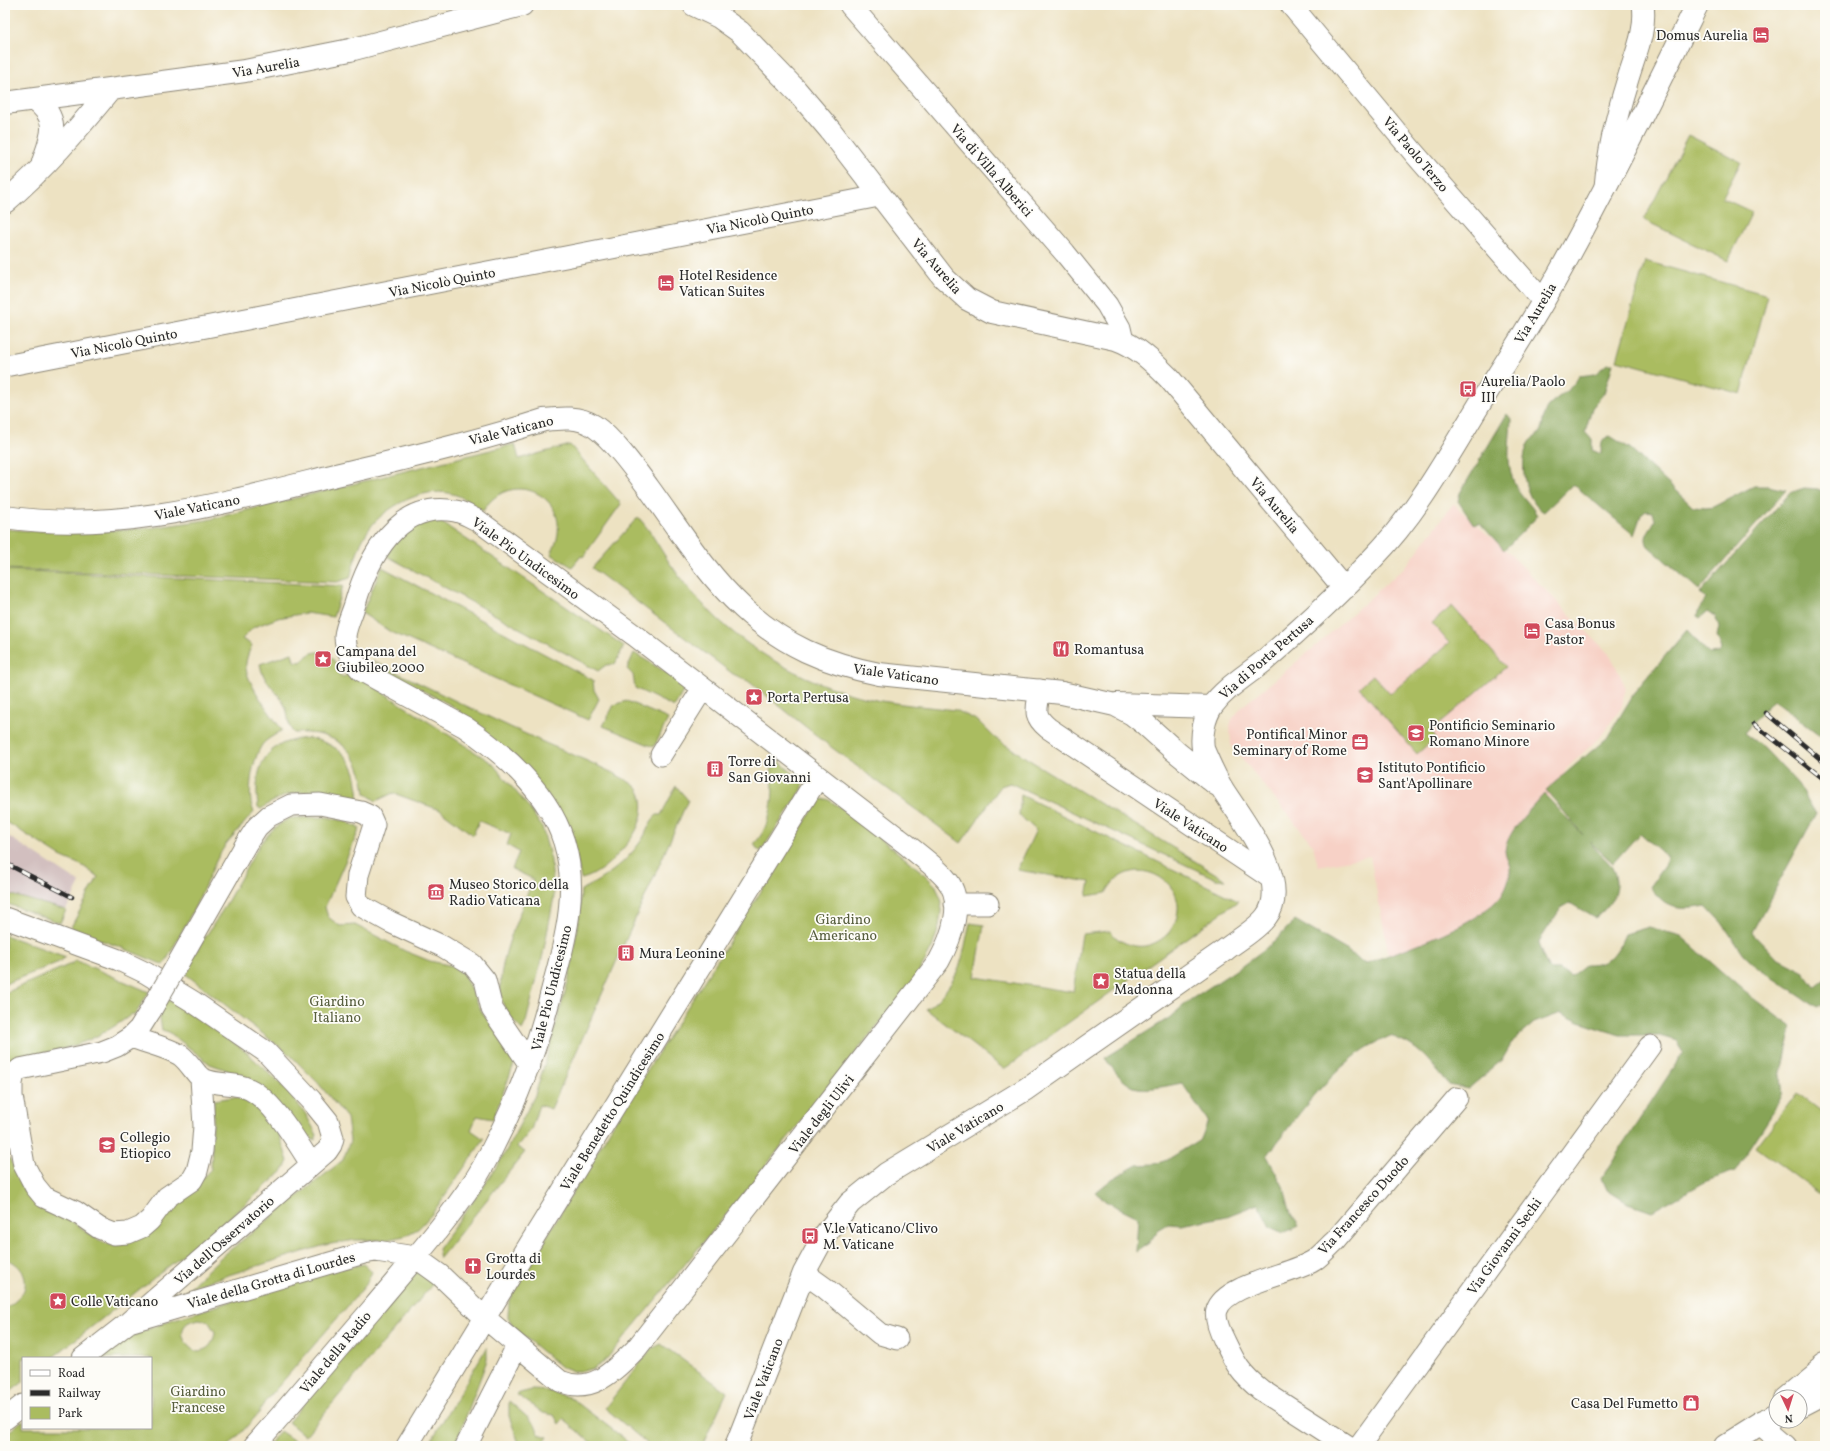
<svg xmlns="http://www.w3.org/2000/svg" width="1830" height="1451" viewBox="0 0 1830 1451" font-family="Vollkorn,serif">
<rect width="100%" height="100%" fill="#fdfcf7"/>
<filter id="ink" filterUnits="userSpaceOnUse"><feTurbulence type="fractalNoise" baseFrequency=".025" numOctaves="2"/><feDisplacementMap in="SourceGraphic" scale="8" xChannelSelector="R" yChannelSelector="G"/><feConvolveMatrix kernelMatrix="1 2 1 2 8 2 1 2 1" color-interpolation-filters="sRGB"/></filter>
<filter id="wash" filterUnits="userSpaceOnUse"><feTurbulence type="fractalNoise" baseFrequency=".012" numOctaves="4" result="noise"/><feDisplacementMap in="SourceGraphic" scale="16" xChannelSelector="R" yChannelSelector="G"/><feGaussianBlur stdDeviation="0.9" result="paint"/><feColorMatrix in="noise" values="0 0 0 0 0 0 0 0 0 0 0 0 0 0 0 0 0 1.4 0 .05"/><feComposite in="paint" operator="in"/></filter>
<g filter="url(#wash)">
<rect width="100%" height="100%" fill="#ede2c2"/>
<!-- built -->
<path fill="#f7d1c6" d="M1453 504 1511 555 1611 656 1626 688 1621 708 1601 736 1566 769 1556 791 1515 834V878L1496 907 1391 966 1370 856 1318 866 1313 845 1231 745 1230 726 1232 719 1244 705 1317 645 1407 565Z"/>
<!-- industrial -->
<path fill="#d2bfbf" d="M5 834 80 883 66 910 5 893Z"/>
<!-- green -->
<path fill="#aabc60" stroke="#6a7446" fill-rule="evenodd" d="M1688 135 1741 162 1722 198 1752 212 1728 261 1644 220Z
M1645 261 1768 295 1741 394 1617 360Z
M515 444 519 459 570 445 621 504 583 557 581 556 572 567 551 554C581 499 511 464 483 511 474 506 465 498 456 495 428 485 392 503 373 524 360 539 355 559 350 578L337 582 5 569V529L31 531H101L150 528 207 520Z
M638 517C653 533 661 552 674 569 681 580 690 590 699 600 746 652 812 688 881 701 905 705 931 707 956 710L978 721 995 738 1042 768 1226 880 1216 879 1010 783 1001 786 961 843 831 747 748 681 733 674 592 568Z
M420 520H438L624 646 615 664 606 665 598 671 387 556 394 540Z
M382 567 593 680 594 690 599 699 588 720 389 631 362 613Z
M5 570 343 586 333 617 306 613 278 618 254 627 242 639 252 645C249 652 245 660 246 669 249 686 272 716 282 730 276 735 266 739 262 745 252 760 246 796 254 812L226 844 217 859 196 905 164 965 120 947 70 929 98 877 83 866 60 856 5 821Z
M1452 606 1506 667 1431 731 1436 737 1417 754 1359 687 1373 675 1390 694 1449 643 1432 623Z
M292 653 294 661 301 662C315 643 337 653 339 675L344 677 350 671 492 763 527 805 542 827 551 860 554 897 543 954 526 1022 522 1030C514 1021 503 1010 501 997 496 962 521 912 533 879L512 869 519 852 507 845 511 834 479 821 473 835 440 810 393 793 376 801 365 793C361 751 336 730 294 733 287 727 289 714 285 706 278 690 263 684 260 664Z
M634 653 687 685 674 707 635 688 633 675 627 669Z
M371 660C428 687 485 716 543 742 561 750 629 777 638 789 648 805 640 827 630 840 618 855 601 875 581 879L576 853 473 722 451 705 395 676Z
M627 701 668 719 654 747 603 726 614 705Z
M308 738C333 742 355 757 357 784 358 789 359 794 358 799 349 800 341 796 333 794 304 789 285 792 261 809L258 807C253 766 265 741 308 738Z
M774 757 802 781 803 788 761 851 758 850 754 844C773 825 777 785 769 760Z
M676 786 688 800 551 1109 539 1105 531 1130 517 1147 525 1152 440 1258 438 1249 484 1186 505 1153 535 1095 549 1050 569 978 579 917 581 890C604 879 626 863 641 841 647 833 649 821 657 815H661Z
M1021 795 1238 901 1004 1069 926 1009C939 1001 953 983 959 968 964 955 966 938 970 923L984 925 975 977 1073 992 1082 934 1110 931C1118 942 1133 948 1145 946 1156 944 1167 937 1172 928 1199 883 1129 846 1106 893L1087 896 1090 882 1017 870 1036 830 1019 815Z
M827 799 846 811 922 872 936 886 942 902 939 927 932 948 916 977 740 1198 604 1362 594 1368 583 1371H571L561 1367 515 1329 508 1317 509 1300 617 1118 819 800Z
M327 817 347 822 360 828 325 907 328 917 340 926 355 925 405 951 430 961 453 966 463 974 482 1012 516 1059 493 1119 477 1116 471 1130 484 1139 432 1214 418 1229 404 1236 385 1240H355L325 1245 190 1287 220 1258 343 1160 350 1141 347 1118 318 1083 290 1055 183 972 222 911 260 844 273 829 289 818Z
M5 893 66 910 60 923 5 903Z
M5 935 66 957 59 962 5 984Z
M75 960 149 992 135 1015 132 1014C104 1035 77 1048 42 1053 31 1055 12 1056 5 1067V993L73 963Z
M167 999 208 1022 246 1052 283 1086 305 1113 317 1135 315 1140 308 1139 290 1116 247 1081 224 1069 210 1064 169 1032 162 1030 159 1013Z
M1797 1093 1825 1114V1198L1756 1147Z
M234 1097 253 1102 277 1128 288 1161 283 1171 220 1226 52 1358H23V1382L5 1396V1309C11 1304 17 1301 22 1294 31 1279 20 1262 5 1259V1159H10L25 1192 49 1213 64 1214C75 1225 100 1245 116 1245 145 1245 191 1189 211 1169L214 1100Z
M365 1264 372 1272 365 1286 264 1403 259 1413 229 1446H5V1435L23 1420V1428H151V1358H102L127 1338 168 1321 336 1269ZM199 1319 208 1321 215 1332C213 1344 209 1351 195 1351 185 1346 176 1330 189 1322 192 1321 196 1320 199 1319Z
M417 1272 436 1280 305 1436 288 1422Z
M661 1344 727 1392 702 1446H650L605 1408 651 1349Z
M487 1347V1360L455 1446H428Z
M532 1390 549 1391 571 1398 634 1446H595L563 1419 559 1424 554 1415 543 1413 516 1394Z
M509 1401 534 1423 539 1434 548 1437 545 1441 551 1446H520L509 1416Z
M280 1431 299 1444 297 1446H267Z"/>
<!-- forest -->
<path fill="#87a456" stroke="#596840" d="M1607 364H1613L1604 393 1592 408 1585 432 1592 440V450L1601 454C1601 445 1601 439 1610 436L1631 449 1693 507 1706 508 1713 507 1754 486H1768L1786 490 1699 590 1648 546C1642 535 1651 530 1655 520L1653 512 1646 511 1641 515 1634 535 1573 484 1544 512C1524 501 1518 462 1529 442 1531 438 1538 437 1540 432 1544 425 1542 413 1548 406 1558 396 1573 389 1579 376L1595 374Z
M1507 414 1511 419C1510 445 1504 466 1518 490 1524 499 1532 506 1537 515L1535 519 1504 550 1480 523 1474 525 1458 501 1460 493Z
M1804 488 1818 489 1825 493V739L1773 700 1744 733 1764 748 1798 784 1816 814 1752 932 1777 958 1804 972 1815 987 1825 979V1002L1818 1008 1759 969 1744 955 1722 923 1706 906C1678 911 1668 910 1650 887L1665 866 1667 857 1640 833 1613 863 1590 842C1595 850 1603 856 1609 863 1624 883 1613 905 1595 918L1570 903 1561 908 1538 943 1549 970H1559L1571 976 1585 965C1609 965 1616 955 1625 934L1649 927 1681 936 1745 992 1791 1027 1780 1077 1782 1094 1774 1111 1735 1171 1704 1182 1652 1211 1626 1202 1607 1190 1602 1178 1609 1166 1683 1053 1677 1041 1656 1035H1620L1579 1022 1561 1013 1534 1023 1513 1041 1502 1060 1468 1089 1449 1085C1430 1063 1420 1045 1390 1036 1382 1040 1373 1044 1365 1049 1325 1076 1296 1118 1267 1156L1284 1188 1291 1214 1299 1226 1283 1233 1270 1227 1258 1204 1227 1216 1182 1225 1168 1224 1158 1230 1149 1243 1136 1252 1138 1217 1105 1201 1096 1192 1112 1179 1137 1165 1155 1164 1167 1160 1201 1139 1208 1121 1182 1083C1170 1085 1141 1093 1130 1085 1120 1079 1112 1068 1105 1058L1169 1018 1190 1000 1242 966 1274 942 1295 920 1348 951 1358 960 1367 963C1401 950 1490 922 1505 889 1507 885 1511 874 1510 869 1510 863 1505 857 1505 851 1507 831 1531 809 1544 794L1583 835 1546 790 1607 738 1636 690 1687 630 1709 654 1719 653 1722 649 1717 636 1719 627 1717 620 1714 615 1708 611 1700 618 1697 616 1699 609 1706 599 1700 593 1790 493Z"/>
</g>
<g filter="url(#ink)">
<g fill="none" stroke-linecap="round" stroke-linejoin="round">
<!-- minor casing -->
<g stroke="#8c8676" stroke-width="23">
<path id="minor" d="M850 5 1065 253 1107 305 1120 328 1123 341
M1291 5 1414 153 1543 301
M1605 187C1608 151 1616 117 1627 82 1634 57 1647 31 1643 5
M5 366 879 196
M1040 690C1037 709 1032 715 1048 728L1271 878
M661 755 703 688
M955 904H988
M5 918 119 960 146 973 192 1001 266 1052 311 1100 328 1121 333 1138 331 1145 327 1151 129 1322 83 1358
M178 963 246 844 257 827 269 816 291 805 320 804 361 812 370 816 374 825 358 875 356 897 361 906 390 922 442 946 472 964 485 980 492 1009 530 1065
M151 1010 139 1029 131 1037 117 1046 102 1052 20 1069 14 1074 12 1083V1096L24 1165 35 1186 44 1197 76 1212 99 1228 114 1234 128 1233 142 1227 150 1220 167 1197 192 1180 197 1171 202 1151 204 1126 201 1078
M131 1037C147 1043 166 1047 180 1055 189 1061 197 1077 203 1079 216 1085 231 1083 244 1087 270 1095 297 1142 311 1164
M804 1273 825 1288 880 1334 897 1339
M129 1322 364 1253 376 1251 415 1257 440 1275 485 1318 560 1381C593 1395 614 1370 636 1349L939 961C951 939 966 901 946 879 935 866 919 855 906 844L634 635 477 520C470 517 463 512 455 511 398 500 368 558 355 604 352 614 346 626 345 636 345 649 353 662 362 671L465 727C506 755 549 793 564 842 578 887 567 934 555 978 541 1035 524 1086 497 1139 490 1153 483 1168 474 1181 444 1226 407 1267 372 1309 333 1354 294 1401 254 1446
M5 1419 23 1405
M1760 1424 1786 1446
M407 1446 531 1242 818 777
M466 1446 517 1346
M1348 1446 1261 1390C1240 1373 1236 1365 1225 1342 1221 1334 1214 1319 1217 1310 1225 1284 1291 1275 1313 1261 1321 1256 1328 1247 1335 1241L1457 1098
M1359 1446 1650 1046"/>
</g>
<!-- tertiary casing -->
<g stroke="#8c8676" stroke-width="24">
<path id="tertiary" d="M694 5 719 17 740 32 796 90 830 130 944 278 967 299 992 312 1116 339C1137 346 1154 363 1169 378L1344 588
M35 100C61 119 52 136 43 162
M5 103 245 71 350 50 522 5
M5 202C44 169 78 129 110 90
M5 517C118 534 228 502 336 475 406 458 476 442 544 420 561 418 579 416 594 426 613 439 634 468 648 487 678 528 705 573 743 608 784 646 825 663 879 674L1062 693 1115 705 1132 714 1145 724 1175 751 1217 785
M1116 704 1211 707
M736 1446 804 1273 824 1236 850 1203 886 1174 1026 1089 1225 950C1239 939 1256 930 1266 917 1293 882 1242 820 1223 790 1215 777 1209 763 1203 749 1201 735 1204 718 1212 706 1226 687 1247 675 1264 661 1302 628 1339 594 1373 558 1419 511 1450 452 1484 397 1504 365 1525 333 1544 300 1599 204 1648 104 1697 5"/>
</g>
<!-- secondary casing -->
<g stroke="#8c8676" stroke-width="24">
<path id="secondary" d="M1786 1397 1825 1365
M1800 1406 1825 1393
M1725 1446 1760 1424 1776 1417"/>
</g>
<!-- minor -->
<use href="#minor" stroke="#fff" stroke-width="21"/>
<!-- tertiary -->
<use href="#tertiary" stroke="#fff" stroke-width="22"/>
<!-- secondary -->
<use href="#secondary" stroke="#fff" stroke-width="22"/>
<!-- rail casing -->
<g stroke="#2b2b2b" stroke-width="4.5">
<path id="rail" d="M1766 713 1825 763
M1754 724 1825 780
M5 863 72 897"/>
</g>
<!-- rail -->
<use href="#rail" stroke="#fdfcf7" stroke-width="3" stroke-dasharray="9" stroke-linecap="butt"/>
<!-- minor-bridge casing -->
<g stroke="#8c8676" stroke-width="23" stroke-linecap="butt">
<path id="minor-bridge" d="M151 1010 178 963"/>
</g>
<!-- minor-bridge -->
<use href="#minor-bridge" stroke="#fff" stroke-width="21"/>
</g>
</g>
<!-- icons -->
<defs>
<g id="hotel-square" transform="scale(0.9)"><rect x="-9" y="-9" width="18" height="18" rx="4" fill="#d1495b" stroke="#fdfcf7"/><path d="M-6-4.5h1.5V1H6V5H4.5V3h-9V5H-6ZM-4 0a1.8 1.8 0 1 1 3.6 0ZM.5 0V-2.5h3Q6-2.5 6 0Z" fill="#fff"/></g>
<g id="bus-square" transform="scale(0.9)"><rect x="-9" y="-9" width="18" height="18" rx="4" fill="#d1495b" stroke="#fdfcf7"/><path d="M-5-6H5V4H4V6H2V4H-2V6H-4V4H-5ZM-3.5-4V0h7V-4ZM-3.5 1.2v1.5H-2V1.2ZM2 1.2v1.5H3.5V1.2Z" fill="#fff"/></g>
<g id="restaurant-square" transform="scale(0.9)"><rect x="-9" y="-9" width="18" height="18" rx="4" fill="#d1495b" stroke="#fdfcf7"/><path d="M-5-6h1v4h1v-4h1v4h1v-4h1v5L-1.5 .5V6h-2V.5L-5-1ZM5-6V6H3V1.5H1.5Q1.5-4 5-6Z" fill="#fff"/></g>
<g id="sight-square" transform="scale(0.9)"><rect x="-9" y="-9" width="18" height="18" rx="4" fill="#d1495b" stroke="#fdfcf7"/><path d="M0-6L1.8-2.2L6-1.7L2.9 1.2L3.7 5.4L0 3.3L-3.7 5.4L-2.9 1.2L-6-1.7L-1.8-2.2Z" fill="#fff"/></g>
<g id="school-square" transform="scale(0.9)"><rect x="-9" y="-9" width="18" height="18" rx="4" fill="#d1495b" stroke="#fdfcf7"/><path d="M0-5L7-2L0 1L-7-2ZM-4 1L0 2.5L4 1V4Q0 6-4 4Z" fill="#fff"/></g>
<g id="office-square" transform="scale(0.9)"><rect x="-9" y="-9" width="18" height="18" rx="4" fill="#d1495b" stroke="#fdfcf7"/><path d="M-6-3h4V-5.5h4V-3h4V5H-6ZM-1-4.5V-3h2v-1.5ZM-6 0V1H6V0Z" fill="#fff"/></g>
<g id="building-square" transform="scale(0.9)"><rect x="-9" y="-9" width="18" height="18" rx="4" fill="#d1495b" stroke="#fdfcf7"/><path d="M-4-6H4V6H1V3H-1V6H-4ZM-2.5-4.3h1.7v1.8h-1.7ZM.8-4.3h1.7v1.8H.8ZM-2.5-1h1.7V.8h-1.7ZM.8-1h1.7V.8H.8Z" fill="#fff"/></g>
<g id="museum-square" transform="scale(0.9)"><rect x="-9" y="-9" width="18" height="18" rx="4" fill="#d1495b" stroke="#fdfcf7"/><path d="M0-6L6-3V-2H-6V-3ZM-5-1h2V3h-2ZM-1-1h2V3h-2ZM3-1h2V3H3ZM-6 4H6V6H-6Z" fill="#fff"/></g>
<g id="university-square" transform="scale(0.9)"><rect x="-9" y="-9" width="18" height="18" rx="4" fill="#d1495b" stroke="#fdfcf7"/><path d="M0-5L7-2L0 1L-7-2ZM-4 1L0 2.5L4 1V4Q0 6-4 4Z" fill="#fff"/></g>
<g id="church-square" transform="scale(0.9)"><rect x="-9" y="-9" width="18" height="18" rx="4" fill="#d1495b" stroke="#fdfcf7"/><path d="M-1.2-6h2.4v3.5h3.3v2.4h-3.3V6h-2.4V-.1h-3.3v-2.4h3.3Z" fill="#fff"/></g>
<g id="shop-square" transform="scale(0.9)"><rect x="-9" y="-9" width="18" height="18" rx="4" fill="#d1495b" stroke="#fdfcf7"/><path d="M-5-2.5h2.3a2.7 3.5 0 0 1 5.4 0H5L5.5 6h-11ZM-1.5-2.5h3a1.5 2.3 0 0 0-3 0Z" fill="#fff"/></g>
</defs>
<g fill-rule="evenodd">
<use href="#hotel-square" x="1761" y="35"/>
<use href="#hotel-square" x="666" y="283"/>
<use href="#bus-square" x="1468" y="389"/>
<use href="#hotel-square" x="1532" y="631"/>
<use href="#restaurant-square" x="1061" y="649"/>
<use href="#sight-square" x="323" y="659"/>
<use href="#sight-square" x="754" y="697"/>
<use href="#school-square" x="1416" y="733"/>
<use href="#office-square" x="1360" y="742"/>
<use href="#building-square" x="715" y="769"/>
<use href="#school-square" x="1365" y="775"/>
<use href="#museum-square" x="436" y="892"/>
<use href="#building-square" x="626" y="953"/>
<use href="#sight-square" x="1101" y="981"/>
<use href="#university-square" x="107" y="1145"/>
<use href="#bus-square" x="810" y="1236"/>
<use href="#church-square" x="473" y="1266"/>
<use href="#sight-square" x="58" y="1301"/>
<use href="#shop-square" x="1691" y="1403"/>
</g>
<g text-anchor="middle" stroke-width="3.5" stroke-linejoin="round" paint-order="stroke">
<!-- poi labels -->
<g font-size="14" fill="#2b2b2b" stroke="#fdfcf7" text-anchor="start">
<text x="1748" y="40" text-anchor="end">Domus Aurelia</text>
<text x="679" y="280">Hotel Residence<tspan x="679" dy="16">Vatican Suites</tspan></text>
<text x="1481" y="386">Aurelia/Paolo<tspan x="1481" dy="16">III</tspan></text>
<text x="1545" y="628">Casa Bonus<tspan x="1545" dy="16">Pastor</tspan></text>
<text x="1074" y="654">Romantusa</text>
<text x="336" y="656">Campana del<tspan x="336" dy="16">Giubileo 2000</tspan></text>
<text x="767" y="702">Porta Pertusa</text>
<text x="1429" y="730">Pontificio Seminario<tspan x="1429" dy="16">Romano Minore</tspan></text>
<text x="1347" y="739" text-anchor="end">Pontifical Minor<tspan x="1347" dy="16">Seminary of Rome</tspan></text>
<text x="728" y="766">Torre di<tspan x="728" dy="16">San Giovanni</tspan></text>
<text x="1378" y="772">Istituto Pontificio<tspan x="1378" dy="16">Sant'Apollinare</tspan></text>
<text x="449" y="889">Museo Storico della<tspan x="449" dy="16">Radio Vaticana</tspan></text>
<text x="639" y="958">Mura Leonine</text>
<text x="1114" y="978">Statua della<tspan x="1114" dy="16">Madonna</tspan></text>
<text x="120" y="1142">Collegio<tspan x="120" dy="16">Etiopico</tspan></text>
<text x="823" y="1233">V.le Vaticano/Clivo<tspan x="823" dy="16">M. Vaticane</tspan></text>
<text x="486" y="1263">Grotta di<tspan x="486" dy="16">Lourdes</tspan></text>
<text x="71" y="1306">Colle Vaticano</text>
<text x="1678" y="1408" text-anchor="end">Casa Del Fumetto</text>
</g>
<!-- street labels -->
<g font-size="14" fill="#2b2b2b" stroke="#fdfcf7">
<text transform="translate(266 67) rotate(-10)" y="5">Via Aurelia</text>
<text transform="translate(1416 154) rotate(50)" y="5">Via Paolo Terzo</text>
<text transform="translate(992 170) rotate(49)" y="5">Via di Villa Alberici</text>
<text transform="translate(760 219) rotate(-11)" y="5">Via Nicolò Quinto</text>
<text transform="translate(937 266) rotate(49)" y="5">Via Aurelia</text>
<text transform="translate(442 282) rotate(-11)" y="5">Via Nicolò Quinto</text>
<text transform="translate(1535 313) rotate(-59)" y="5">Via Aurelia</text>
<text transform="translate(124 343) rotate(-11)" y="5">Via Nicolò Quinto</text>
<text transform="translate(511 430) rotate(-14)" y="5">Viale Vaticano</text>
<text transform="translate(1275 505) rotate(50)" y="5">Via Aurelia</text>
<text transform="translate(197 507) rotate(-11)" y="5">Viale Vaticano</text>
<text transform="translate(526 558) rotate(36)" y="5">Viale Pio Undicesimo</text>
<text transform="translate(1266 657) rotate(-41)" y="5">Via di Porta Pertusa</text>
<text transform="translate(896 674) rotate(8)" y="5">Viale Vaticano</text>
<text transform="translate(1191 825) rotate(33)" y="5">Viale Vaticano</text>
<text transform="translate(551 988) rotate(-76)" y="5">Viale Pio Undicesimo</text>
<text transform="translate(612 1111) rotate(-58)" y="5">Viale Benedetto Quindicesimo</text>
<text transform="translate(821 1114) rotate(-52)" y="5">Viale degli Ulivi</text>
<text transform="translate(965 1127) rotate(-31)" y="5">Viale Vaticano</text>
<text transform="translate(1363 1205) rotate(-48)" y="5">Via Francesco Duodo</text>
<text transform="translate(224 1240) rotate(-41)" y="5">Via dell'Osservatorio</text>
<text transform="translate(1504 1246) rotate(-54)" y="5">Via Giovanni Sechi</text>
<text transform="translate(271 1280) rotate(-16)" y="5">Viale della Grotta di Lourdes</text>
<text transform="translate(335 1352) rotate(-50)" y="5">Viale della Radio</text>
<text transform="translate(763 1379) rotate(-69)" y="5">Viale Vaticano</text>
</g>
<!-- park labels -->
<g font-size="14" fill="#575e3e" stroke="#fdfcf7">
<text x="843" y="924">Giardino<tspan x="843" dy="16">Americano</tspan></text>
<text x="337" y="1006">Giardino<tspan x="337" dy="16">Italiano</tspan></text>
<text x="198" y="1396">Giardino<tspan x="198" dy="16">Francese</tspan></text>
</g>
</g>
<!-- margin -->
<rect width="1830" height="1451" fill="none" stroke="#fdfcf7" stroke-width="20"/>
<!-- legend -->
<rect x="22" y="1357" width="130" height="72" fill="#fdfcf7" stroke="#a9a8a5"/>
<rect x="30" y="1370" width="20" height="6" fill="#ffffff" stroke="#a9a8a5"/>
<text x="58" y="1377" font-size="12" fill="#2b2b2b">Road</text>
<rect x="30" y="1390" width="20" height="6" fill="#2b2b2b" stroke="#a9a8a5"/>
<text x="58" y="1397" font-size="12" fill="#2b2b2b">Railway</text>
<rect x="30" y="1407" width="20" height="12" fill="#aabc60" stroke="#a9a8a5"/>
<text x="58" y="1417" font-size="12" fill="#2b2b2b">Park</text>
<!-- north arrow -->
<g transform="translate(1788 1409) rotate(176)"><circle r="19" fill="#fdfcf7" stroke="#a9a8a5"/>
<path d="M0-3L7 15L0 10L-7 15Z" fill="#d1495b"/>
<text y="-6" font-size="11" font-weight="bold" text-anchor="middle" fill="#2b2b2b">N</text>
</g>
</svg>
